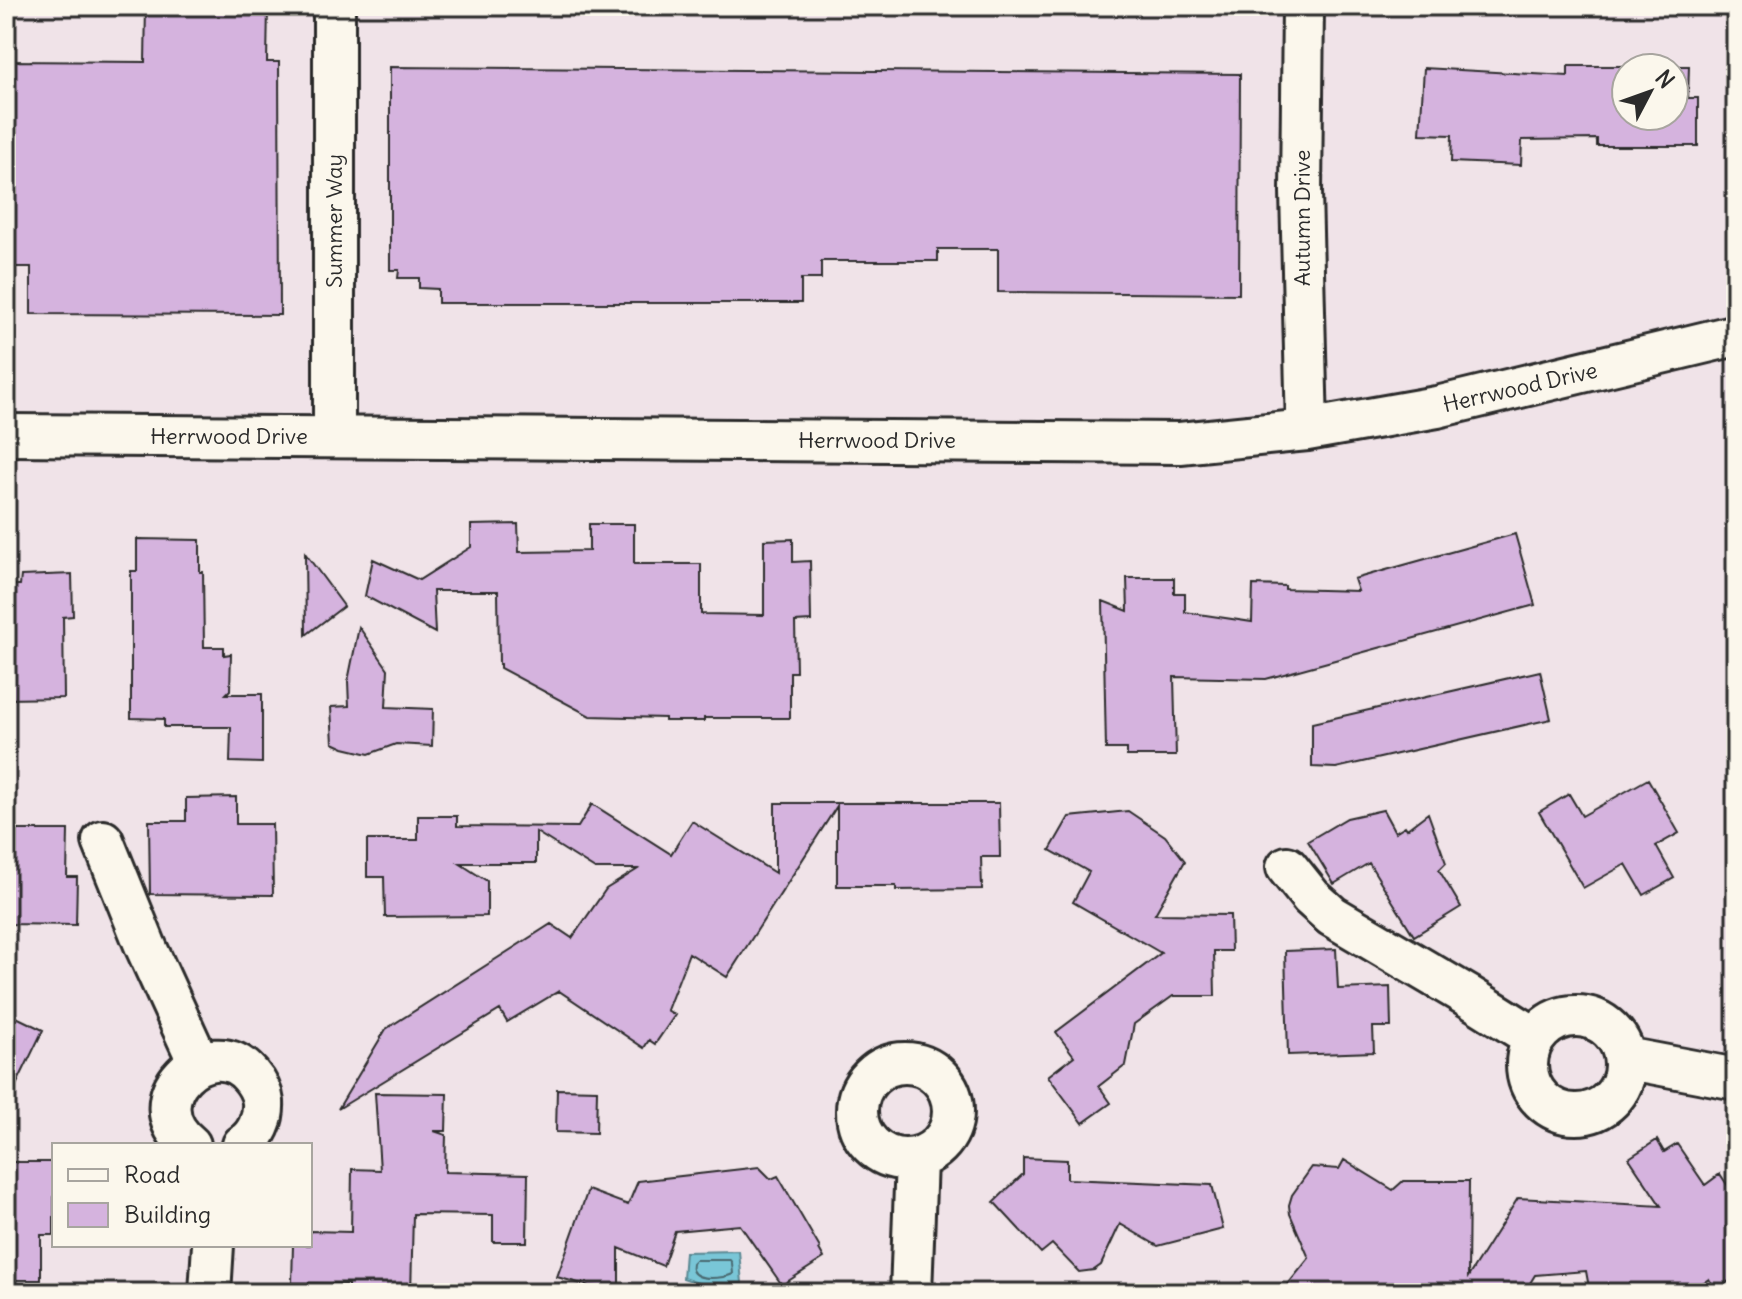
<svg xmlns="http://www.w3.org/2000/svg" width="1742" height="1299" viewBox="0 0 1742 1299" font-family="Delius,sans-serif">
<rect width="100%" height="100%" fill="#f0e3e8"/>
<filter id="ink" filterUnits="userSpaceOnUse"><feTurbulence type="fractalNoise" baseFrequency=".0125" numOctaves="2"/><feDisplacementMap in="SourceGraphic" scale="16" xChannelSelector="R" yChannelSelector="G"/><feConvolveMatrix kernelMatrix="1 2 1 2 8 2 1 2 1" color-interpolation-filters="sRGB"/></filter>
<g filter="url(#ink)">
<!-- water -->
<path fill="#79c6d7" stroke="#5a8892" stroke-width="2" d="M739 1251 742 1283 710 1287 683 1278 685 1252Z"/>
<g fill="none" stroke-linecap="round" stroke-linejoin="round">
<!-- shore -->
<path stroke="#4a6970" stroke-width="2" d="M695 1260H730L732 1263 733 1274C724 1278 697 1282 692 1270 691 1268 692 1265 692 1263Z"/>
</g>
<!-- building -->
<path fill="#d5b3de" stroke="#2b2b2b" stroke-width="2" fill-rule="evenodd" d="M146 6H268L267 62H279L280 315 31 314V267H6V61L145 62Z
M1568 66H1689L1688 98H1698V146H1597V139L1522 140 1521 165 1451 162 1452 135 1420 134 1424 68 1568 76ZM1626 68H1674V116H1626Z
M390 67 1240 74 1239 294 998 292V249H938V261H821V279H801V303H438V289L419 288V278H398L399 270H390Z
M518 524 519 552 589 551V524H634V564H701V614L764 615V540L793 539V562L810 561 811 621 795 622 796 672H790V718H704V721H665V718L590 716 500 668V664H499L498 591H433L435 633 365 596 373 559 419 580 471 547V525Z
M1515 534 1535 605 1266 679 1174 677 1176 756H1127V749H1106L1103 601 1128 611 1127 578H1174V593H1185V612L1252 622 1253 585 1285 586V589L1358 591 1354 579Z
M137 539 200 540V572H203L204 647H224V655L231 654 230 690 226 694H262V763L230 762 231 727H164V719L131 718V571H137Z
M305 553 344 606 306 635Z
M72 574 73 616 63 617 64 698 6 699V585H20L21 576Z
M359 627 388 669 386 707 433 709 432 746 396 744 369 754 344 748 333 743 331 707 349 706 348 681Z
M1540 671 1551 719 1336 768 1312 767V723Z
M1648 779 1679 833 1656 846 1674 878 1644 895 1626 864 1583 888 1539 812 1569 794 1582 816Z
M236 797V824H272L273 895 150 894 149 821H186V798Z
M775 803H999L1000 857H981L982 889 896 890V886H837V806L727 977 689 953 667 1010 675 1015 655 1044 649 1040 644 1048 559 991 507 1022 500 1010 338 1109 386 1029 551 924 572 938 606 889 638 869H595L536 832V863H459L487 881V916L385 917 384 877H367V840H418V816H457V826L578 827 592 804 671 854 692 821 775 873Z
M1383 810 1395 832 1405 826 1407 829 1428 813 1446 863 1439 870 1461 907 1414 936 1369 863 1334 884 1308 841 1347 818Z
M1128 811 1165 836 1185 861 1155 914 1230 915 1231 951H1214L1215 996H1173L1134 1024 1126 1065 1099 1086 1111 1103 1083 1123 1048 1076 1074 1056 1056 1032 1161 953 1073 902 1089 872 1050 850 1069 817Z
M6 830H68L67 877H77L76 925 6 924Z
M1336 949 1338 989 1390 987 1391 1027H1373L1374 1052 1288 1055 1285 951Z
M6 1012 43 1030 6 1106Z
M557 1089 597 1090 596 1133 556 1132Z
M375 1093 447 1094 446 1131H434L446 1135 445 1172 528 1174 527 1242H493V1215L413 1214 411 1293H348V1284L292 1283 293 1245H310V1231L351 1232 352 1169 380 1170Z
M1657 1140 1664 1152 1677 1144 1705 1185 1720 1174 1736 1198V1276L1716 1290 1709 1279 1688 1293H1590L1586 1271 1535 1275 1524 1293H1281L1309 1258 1290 1214 1289 1205 1292 1195 1312 1167 1339 1169 1344 1160 1393 1190 1403 1181H1469L1468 1277 1518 1198 1661 1206 1629 1158Z
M1023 1158 1067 1160V1179L1212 1185 1223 1229 1158 1246 1120 1224 1101 1265 1094 1270 1079 1272 1052 1244 1041 1253 994 1202 1023 1174Z
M6 1162H54V1235H41V1280H6Z
M759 1167 771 1179 778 1176 820 1248 819 1249 824 1258 782 1285 740 1225 675 1231 663 1266 619 1248V1289L589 1286 557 1277 588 1190 628 1205 638 1181Z"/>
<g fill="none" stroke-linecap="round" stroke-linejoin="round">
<!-- minor casing -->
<g stroke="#2b2b2b" stroke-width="46">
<path id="minor" d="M334 6V436
M1303 6 1301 192 1307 430
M6 435 1180 443 1307 430 1437 407 1736 335
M103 841 145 945 199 1063
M1287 867 1311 897 1332 916 1468 996 1535 1038
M1527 1065a49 49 0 1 1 98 0a49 49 0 1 1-98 0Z
M1625 1058 1736 1079
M857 1111a48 48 0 1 1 96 0a48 48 0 1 1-96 0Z
M190 1145C133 1100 209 1028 250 1075 257 1083 262 1092 263 1102 264 1119 257 1136 243 1145
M210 1293 213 1245
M911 1293 916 1160"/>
</g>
<!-- minor -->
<use href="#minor" stroke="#fbf7ec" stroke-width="40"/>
</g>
</g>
<g text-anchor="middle" stroke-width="6" stroke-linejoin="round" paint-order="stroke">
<!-- street labels -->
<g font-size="22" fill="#2b2b2b" stroke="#fbf7ec">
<text transform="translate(1302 218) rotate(-90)" y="8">Autumn Drive</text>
<text transform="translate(334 221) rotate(-90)" y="8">Summer Way</text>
<text transform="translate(1520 387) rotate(-13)" y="8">Herrwood Drive</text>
<text x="229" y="444">Herrwood Drive</text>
<text x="877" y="448">Herrwood Drive</text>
</g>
</g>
<!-- margin -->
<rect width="1742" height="1299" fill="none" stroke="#fbf7ec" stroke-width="32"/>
<rect x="16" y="16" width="1710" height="1267" fill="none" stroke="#2b2b2b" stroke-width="3" filter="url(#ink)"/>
<!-- legend -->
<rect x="52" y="1143" width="260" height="104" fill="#fbf7ec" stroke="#a8a59f" stroke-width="2"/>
<rect x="68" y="1169" width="40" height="12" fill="#fbf7ec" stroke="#a8a59f" stroke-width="2"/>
<text x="124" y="1183" font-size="24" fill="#2b2b2b">Road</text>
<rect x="68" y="1203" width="40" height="24" fill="#d5b3de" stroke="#a8a59f" stroke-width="2"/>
<text x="124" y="1223" font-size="24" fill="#2b2b2b">Building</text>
<!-- north arrow -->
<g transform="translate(1650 92) rotate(49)"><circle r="38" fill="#fbf7ec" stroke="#a8a59f" stroke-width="2"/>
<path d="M0-6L14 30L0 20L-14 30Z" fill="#2b2b2b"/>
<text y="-12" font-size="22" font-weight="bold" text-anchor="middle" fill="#2b2b2b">N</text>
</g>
</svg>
